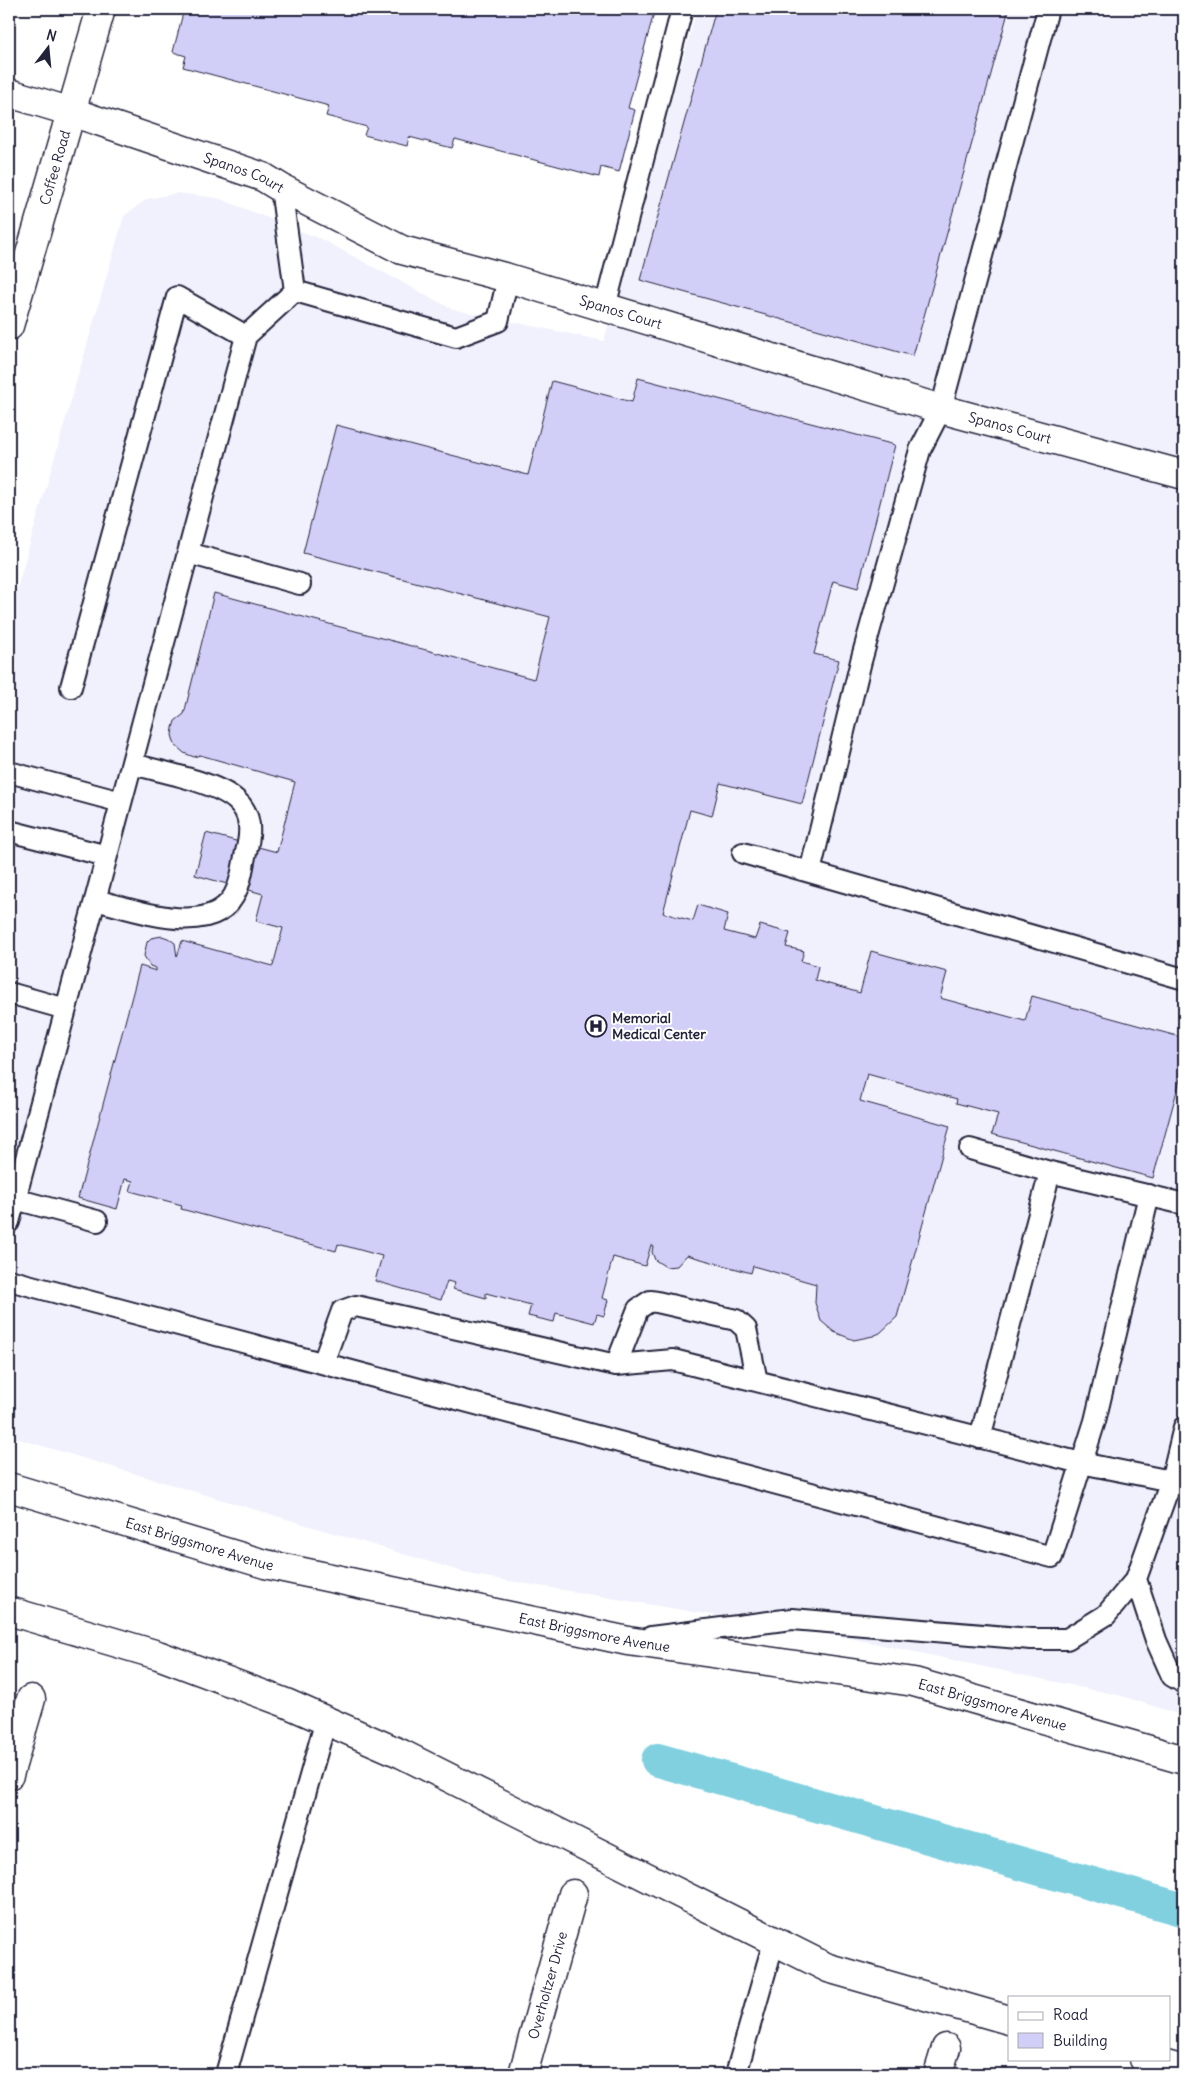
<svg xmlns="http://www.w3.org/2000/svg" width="1193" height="2083" viewBox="0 0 1193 2083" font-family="Delius,sans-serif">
<rect width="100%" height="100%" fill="#fff"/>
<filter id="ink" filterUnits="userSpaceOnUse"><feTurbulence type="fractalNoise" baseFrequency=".02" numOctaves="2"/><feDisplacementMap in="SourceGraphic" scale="10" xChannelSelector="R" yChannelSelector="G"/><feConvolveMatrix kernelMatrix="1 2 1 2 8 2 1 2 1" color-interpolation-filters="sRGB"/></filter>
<g filter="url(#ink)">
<!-- built -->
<path fill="#f1f1fd" d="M697 9H1184V1716L1122 1696 849 1638 473 1575 9 1436V616L124 216 147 199 178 193 218 198 323 240 452 309 604 341Z"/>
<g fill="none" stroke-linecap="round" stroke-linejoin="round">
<!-- canal -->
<path stroke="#81d0df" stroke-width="34" d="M658 1760 1184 1910"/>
</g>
<!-- building -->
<path fill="#d1cff8" stroke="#22223b" d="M184 9H655L628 108 635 110 619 172 601 167 599 177 455 139 452 148 409 137 407 146 364 135 367 127 326 116 329 106 183 67 186 56 173 52Z
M716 9H1009L913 356 640 280Z
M638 378 895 445 858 588 833 581 814 654 839 660 802 804 720 783 712 816 690 810 663 913 693 921 698 905 728 914 724 931 755 939 760 925 790 933 786 947 804 951 801 961 818 966 815 980 860 993 871 951 947 972 940 998 1025 1021 1032 996 1184 1038V1065L1153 1178 992 1134 998 1114 956 1103 957 1099 867 1074 860 1101 950 1126 897 1317 880 1333 873 1336 854 1340 834 1332 821 1321 815 1303 816 1284 753 1266 751 1273 687 1255 677 1266 666 1267 655 1260 652 1252 653 1246 651 1245 645 1266 613 1257 602 1298 608 1300 604 1316 597 1314 594 1323 556 1313 554 1322 528 1316 531 1305 486 1293V1298L453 1289 455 1283 447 1281 441 1300 375 1281 382 1256 338 1244 336 1251 181 1209 182 1205 130 1191 133 1181 125 1179 117 1209 78 1198 140 966 156 971V968L150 966 144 956 147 942 151 938 162 936 168 938 175 943 177 957 182 941 273 966 283 928 256 921 263 894 195 875 206 833 277 852 295 782 200 755 194 757 184 753 175 745 172 735 173 728 175 721 184 714 214 593 534 679 550 617 303 553 336 425 528 475 552 381 632 402Z"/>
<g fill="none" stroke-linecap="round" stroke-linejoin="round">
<!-- service casing -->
<g stroke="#22223b" stroke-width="24">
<path id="service" d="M281 188 295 291
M295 291 456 337 498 321 508 278
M605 307 682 9
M188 553 300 584
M71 687 177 297 246 336
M9 772 121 802
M9 831 107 856
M743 853 1184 979
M810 872 861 661 920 450 941 409 1048 9
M95 900C134 909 217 942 237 889 242 878 243 864 246 852 251 833 252 814 236 800 216 782 159 771 132 764
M9 993 66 1009
M970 1149 1050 1172 1184 1204
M15 1199 97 1221
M9 1222 246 336 295 291
M9 1280 1052 1557 1095 1421 1149 1195
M323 1363 342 1311 356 1306 616 1365 673 1360 1081 1463 1171 1481 1184 1486
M616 1365 638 1309 650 1301 657 1302 736 1320 746 1329 757 1381
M980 1438 1050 1172
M1136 1579 1156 1640 1172 1676 1184 1683
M651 1637 792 1619 1031 1639H1067L1106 1615 1136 1579 1171 1481 1184 1427
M226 2074 326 1720
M736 2074 774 1941"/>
</g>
<!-- minor casing -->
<g stroke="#22223b" stroke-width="31">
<g id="minor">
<path id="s1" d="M9 93 72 112 263 177 281 188 402 250 508 278 941 409 1184 475"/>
<path d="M9 1775 31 1699"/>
<path id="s2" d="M523 2074 573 1894"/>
<path d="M938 2074 946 2048"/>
</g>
</g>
<!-- secondary casing -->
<g stroke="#22223b" stroke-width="31">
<g id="secondary">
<path id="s3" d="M9 326 101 9"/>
<path id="s4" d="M9 1487 265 1564 628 1641 914 1682 1184 1760"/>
<path d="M9 1611 158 1655 286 1703 402 1754 828 1968 1009 2020"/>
<path d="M1144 2059 1184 2070"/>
</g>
</g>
<!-- service -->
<use href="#service" stroke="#fff" stroke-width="20"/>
<!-- minor -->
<use href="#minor" stroke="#fff" stroke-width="28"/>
<!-- secondary -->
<use href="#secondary" stroke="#fff" stroke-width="28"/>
</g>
</g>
<!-- icons -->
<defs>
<g id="hospital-ring" transform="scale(1.125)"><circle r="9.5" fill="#fff" stroke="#22223b" stroke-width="1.5"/><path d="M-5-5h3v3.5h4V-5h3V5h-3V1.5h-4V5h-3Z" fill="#22223b"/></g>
</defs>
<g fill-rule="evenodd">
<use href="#hospital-ring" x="596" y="1026"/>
</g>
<g text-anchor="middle" stroke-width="4" stroke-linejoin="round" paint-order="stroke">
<!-- street labels -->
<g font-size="14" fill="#22223b" stroke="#fff">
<text dy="5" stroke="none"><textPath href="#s3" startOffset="165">Coffee Road</textPath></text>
<text dy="5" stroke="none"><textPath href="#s1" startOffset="248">Spanos Court</textPath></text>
<text dy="5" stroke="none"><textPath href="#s1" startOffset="652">Spanos Court</textPath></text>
<text dy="5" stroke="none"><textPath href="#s1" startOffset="1058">Spanos Court</textPath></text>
<text dy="5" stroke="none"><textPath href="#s4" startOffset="199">East Briggsmore Avenue</textPath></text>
<text dy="5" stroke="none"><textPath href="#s4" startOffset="604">East Briggsmore Avenue</textPath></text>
<text dy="5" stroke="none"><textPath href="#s4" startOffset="1009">East Briggsmore Avenue</textPath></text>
<text dy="5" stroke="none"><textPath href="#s2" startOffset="92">Overholtzer Drive</textPath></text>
</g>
<!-- poi labels -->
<g font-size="14" font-weight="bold" fill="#22223b" stroke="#fff" text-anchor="start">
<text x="612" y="1023">Memorial<tspan x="612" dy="16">Medical Center</tspan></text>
</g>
</g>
<!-- margin -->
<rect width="1193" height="2083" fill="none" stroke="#fff" stroke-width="30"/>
<rect x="15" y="15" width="1163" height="2053" fill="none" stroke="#22223b" stroke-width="2" filter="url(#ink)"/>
<!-- legend -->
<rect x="1008" y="1996" width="162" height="65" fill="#ffffff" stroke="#a7a7b1"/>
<rect x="1018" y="2012" width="25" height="8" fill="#ffffff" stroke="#a7a7b1"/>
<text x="1053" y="2020" font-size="15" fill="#22223b">Road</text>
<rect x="1018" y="2033" width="25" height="15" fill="#d1cff8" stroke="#a7a7b1"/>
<text x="1053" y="2046" font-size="15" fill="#22223b">Building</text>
<!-- north arrow -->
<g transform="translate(48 48) rotate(16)" stroke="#ffffff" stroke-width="4" paint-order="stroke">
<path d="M0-4L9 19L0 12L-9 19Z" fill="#22223b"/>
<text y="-8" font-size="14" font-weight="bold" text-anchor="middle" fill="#22223b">N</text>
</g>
</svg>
